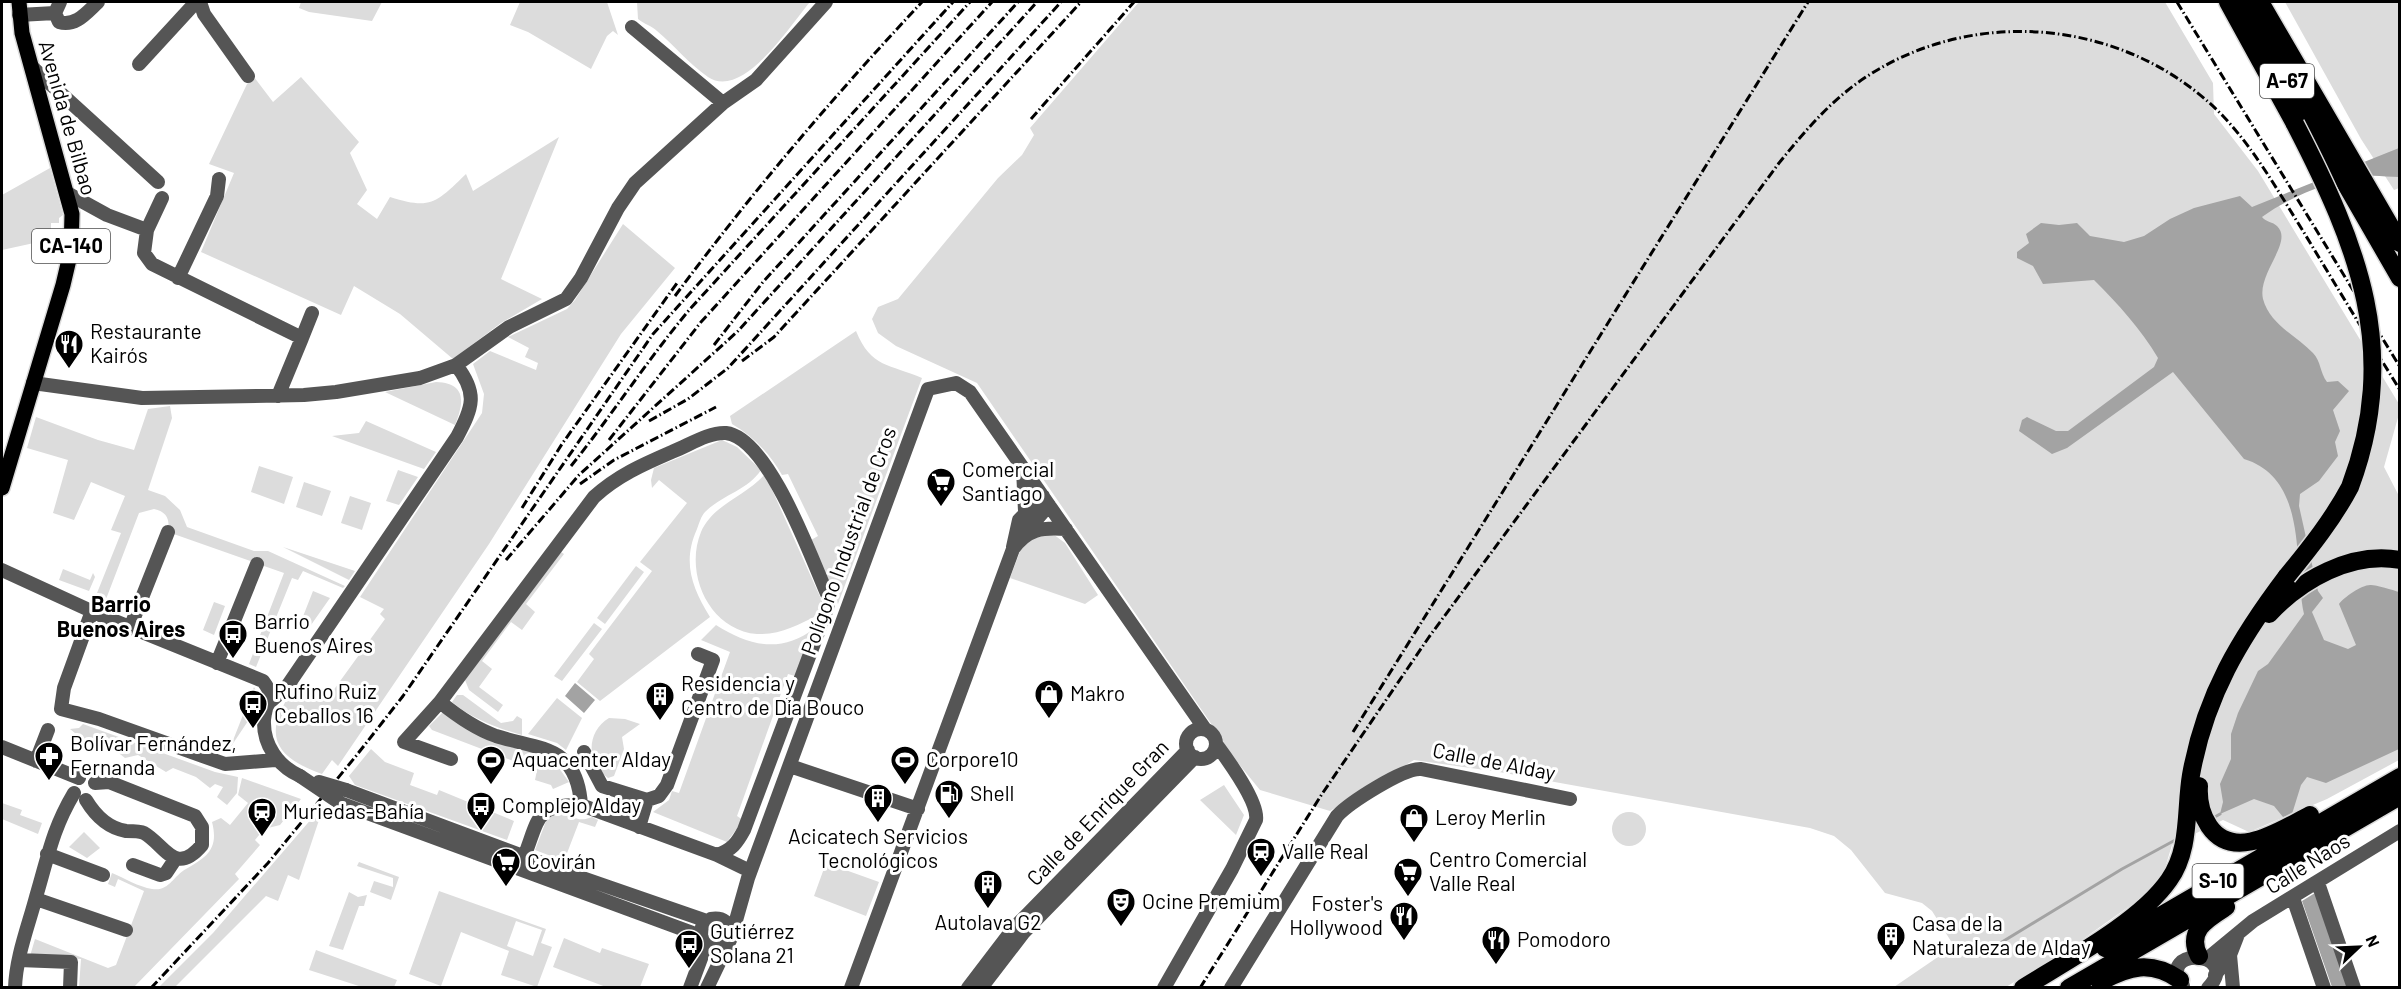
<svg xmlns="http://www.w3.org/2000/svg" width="2401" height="989" viewBox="0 0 2401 989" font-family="Barlow,sans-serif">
<rect width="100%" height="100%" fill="#fff"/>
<!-- green -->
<path fill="#dcdcdc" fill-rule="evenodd" d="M301 2H382L372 21 309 12 299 8Z
M520 2H607L618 35 613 31 607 36 591 69 528 32 510 25Z
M637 2H810C791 24 743 101 708 77 689 64 674 45 657 31 652 26 644 24 638 19Z
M1139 2H2165L2213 83 2214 114 2258 171 2399 404V414L2384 467 2399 496V760L2327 799 2249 832 2223 820 2172 845 2165 868 2148 893 2076 944 2006 987H1894L1954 946 1932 911 1922 903 1885 893 1851 850 1834 836 1810 828 1499 772 1414 760 1330 811 1260 790 1238 763 1235 766 1223 741 977 383 896 346 878 333 872 319 878 307 898 299 998 178 1022 155 1034 135 1030 128Z
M2285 2H2399V188L2394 190 2361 139Z
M254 77 273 102 301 77 359 142 350 153 367 190 357 204 377 219 390 197C431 210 436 203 466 174L473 191 559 137 501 279 542 299 501 323 453 359 400 314 354 286 341 315 201 252 234 173 209 164 247 84Z
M50 168 63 215 59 218V223H51V235L34 234V243L2 250V195Z
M623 224 675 268 621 334 489 544 338 766 332 760 322 774C280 759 261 739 289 696L291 698 295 693 292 691 297 683 320 688 330 695 385 619 380 614 384 609 360 597 482 413 484 394 473 364 490 351 536 370 538 363 525 357 529 348 508 337 567 309 575 300Z
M856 331C871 368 890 364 922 378L838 604 811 540 818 536 788 474 782 475C770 454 753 436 732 424L730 416Z
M436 382C467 383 464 403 455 425L385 392Z
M170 406 172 418 148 490 165 496 180 510 187 527 254 551H268L345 586 343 588 303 571 298 580 292 578 256 667 249 664 284 573 168 532C170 519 167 512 154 509L139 513 103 607 95 598 121 533 111 530 125 496 91 482 74 520 53 513 68 460 27 448 36 417 98 440 134 450 148 409Z
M366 421 436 452 424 469 332 436 359 433Z
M722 440 737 447 761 470C748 490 722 495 705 512 701 516 699 524 697 529 682 562 692 588 710 617L600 701 577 682 594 659 589 654 652 571 640 562 687 503 659 480 652 488 651 480 654 468Z
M259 466 293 477 284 504 251 492Z
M398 470 418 477 399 505 386 501Z
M765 474 822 601 818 615C798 625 780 635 757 634 709 630 684 573 701 532 713 504 746 496 765 474Z
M304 482 331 491 322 516 296 507Z
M350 496 371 503 362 530 341 523Z
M1053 534 1065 543 1098 595 1085 604 1010 578 1022 546 1035 535Z
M283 547 355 571 349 580Z
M561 552 564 554 526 604 535 612 522 630 511 622 482 661 492 669 479 687 503 705 498 712 469 690 465 680Z
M636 566 644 572 605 624 597 618Z
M63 569 90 580 93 573 95 577 89 591 59 580Z
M313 591 330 598 311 625 302 619Z
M214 602 225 606 214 635 203 630Z
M594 623 602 629 562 681 554 676Z
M716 625C749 646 781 654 815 628L795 676 788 674 737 816 743 820 727 842 653 812 669 800 672 791 679 793 730 652 701 640Z
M254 687 259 696 260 703 230 748Z
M457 695H463L501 723 513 721 517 716 522 719V735C497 728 472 719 452 702Z
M557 698 582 718 566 750 557 743 528 734Z
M443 712 551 757 569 782 553 789 551 785 535 780 537 770 432 730 429 726Z
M609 718 625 719 640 724 622 737 624 749 614 776 608 778C586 763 586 732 609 718Z
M83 724 215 772 238 777 237 793 227 805 217 797 223 787 215 784 210 788 196 777 173 768 166 772 138 755 125 758 106 743 95 739 92 743H87L70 729 79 728Z
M371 749 385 762 414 773 410 785 437 795 439 790 514 821 507 840 355 785 349 776Z
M242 778 301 799 280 825 264 829 255 840 260 845 235 874 239 879 134 987H79L81 959 30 956 35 939 108 968 116 965 144 891 118 879 115 887 108 884 112 873C124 878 139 887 152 889 169 892 173 876 186 869 207 857 219 849 212 822L221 818 230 825 248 803 238 795Z
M1224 785 1244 815 1236 835 1200 800Z
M2 803 22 810 20 815 42 823 38 834 2 819Z
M560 812C573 816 578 823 592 817L598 820 595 827 579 822 564 861 535 850 548 816Z
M1612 829a17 17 0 1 1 34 0a17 17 0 1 1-34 0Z
M313 817 319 820 299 880 288 875 278 901 266 896 175 987H159L213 933Z
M84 832 100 848 87 858 69 847Z
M359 862 399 877 391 900 370 892 374 881 393 887V878L357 866Z
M826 863 879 882 866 916 814 896Z
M439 891 546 929 541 943 552 947 537 987 501 975 509 951 461 932 441 986 409 974ZM516 921 542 930 533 956 507 946Z
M349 892 358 897 367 895 364 906H359L343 950 329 946Z
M564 938 600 953 602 948 649 964 640 987H606L553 967Z
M316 950 397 980 394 987H362L309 970Z"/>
<!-- water -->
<path fill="#a3a3a3" d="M2399 148V177C2389 177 2377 175 2367 176 2330 181 2292 195 2262 217 2266 222 2273 222 2277 226 2294 242 2257 273 2263 299 2270 325 2297 336 2313 353 2321 361 2320 373 2327 382L2338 381 2349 391 2333 410 2340 431 2335 442 2338 456 2319 481 2300 494 2299 506 2318 591 2323 598 2312 612 2324 640 2348 649 2356 645 2339 604C2344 597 2363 584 2371 585 2376 585 2393 590 2399 592V749L2326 783 2307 777 2301 785 2292 814 2283 817 2274 806 2254 799 2220 814 2223 802 2220 784 2231 759V734L2238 713 2258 671 2268 664 2304 614C2293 563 2309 479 2244 459L2173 372 2067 448 2052 454 2019 431 2022 420 2027 417 2056 431H2068L2154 367 2158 358C2141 329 2118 304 2094 280L2043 284 2033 266 2017 258V252L2029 243 2026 234 2041 223 2059 225 2077 223 2090 236 2124 242 2144 236 2170 219 2194 208 2240 196 2252 207Z
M575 683 595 700 584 713 565 696Z
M2315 893 2348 987H2332L2302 901Z"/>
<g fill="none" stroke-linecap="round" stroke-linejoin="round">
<!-- stream -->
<path stroke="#a3a3a3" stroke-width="3" d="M2213 818 2220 814
M1979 956 2122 869 2179 838"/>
<!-- major casing -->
<g stroke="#dbdbdb" stroke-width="18">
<path id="major" d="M2 488 63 285 71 251 72 214 22 33 19 2"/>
</g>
<!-- highway casing -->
<g stroke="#dbdbdb" stroke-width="21">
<path id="highway" d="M2228 2 2295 124
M2241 2 2400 278
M2260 2 2400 243
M2269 614C2301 580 2351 551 2400 560
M2199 786C2198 801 2201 814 2209 826 2234 863 2282 829 2310 815
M2105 948 2400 777
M2199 956C2186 931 2207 919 2226 907
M2100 982C2129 966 2151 960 2180 980
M2023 988C2066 961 2140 922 2169 880 2191 849 2185 810 2191 775 2205 696 2240 638 2287 576
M2069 988 2400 796"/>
</g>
<!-- minor -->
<path stroke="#555" stroke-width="14" d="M60 2 55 13 59 22C76 27 87 12 98 2
M200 2 204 14 248 76
M19 15 55 13
M632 27 723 103
M139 64 196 2
M33 68 158 182
M67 193 107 215 147 230 144 253 152 264 302 338 278 396
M147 230 162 198
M178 278 217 196 219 179
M302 338 312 313
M33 383 142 398 304 395 336 392 420 378 456 365 509 327 566 299 581 278 618 208 635 183 723 103 756 80 826 2
M1023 469 1025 511
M1025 533 1049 505
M1013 547 1019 520 1043 496
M2 570 100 615 263 681C278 701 265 701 264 720 263 745 278 766 300 776
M92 611 64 688 61 709 99 719 225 764 275 760
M130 628 168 532
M217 663 257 564
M271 701 286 688 457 437C473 407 478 393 456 365
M440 702 404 742 451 759
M1186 744a15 15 0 1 1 30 0a15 15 0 1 1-30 0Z
M2 747 79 778
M584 752 602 786 647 800
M36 761 48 730
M790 766 918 809
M346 790 574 875 707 921
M86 800C95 815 108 828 126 831 131 831 140 831 144 833 165 845 175 877 202 845V827L195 816 109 782 95 783
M340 803 701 936
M581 805C577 745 541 750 496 736 476 729 456 715 440 702L594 497C618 475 644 464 674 451 689 445 709 432 726 433 769 438 812 560 828 596V606L744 830C737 843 732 850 717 855
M639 827 647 800 659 796 667 785 713 660 698 654
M47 854 103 875
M524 857C539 819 535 804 581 805L717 855 750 871
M133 865 160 875 166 873 176 858
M2318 883 2354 988
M2293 898 2324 988
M36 899 126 930
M724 946 716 949 706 945 701 936 702 927 711 919C723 917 730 923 731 934
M2230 955 2233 988
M2207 959 2253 921 2400 831
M19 960 71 962 70 988
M2215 975 2230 955 2237 937
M2183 986C2154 945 2243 951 2208 988
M15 988C16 957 28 927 36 897 48 857 52 830 74 793
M690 988 706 945
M707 988 731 938 748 878 928 389 956 383 970 392 1205 729
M851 988 1013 549C1027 529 1042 527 1066 529
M968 988 1013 929 1188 750
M981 988 1024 932 1195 757
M1164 988 1232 869 1256 820C1259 802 1227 759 1216 744
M1231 988 1337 816C1349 803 1403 768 1421 769L1570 799"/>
<!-- major -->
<use href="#major" stroke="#000" stroke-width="15"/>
<!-- highway -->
<use href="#highway" stroke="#000" stroke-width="18"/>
<!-- rail -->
<path stroke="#000" stroke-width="3" stroke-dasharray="9 3 1.5 3" stroke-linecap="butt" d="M2177 2 2400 367
M1031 119 1134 2
M675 296C752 192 834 96 922 2
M714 345 763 282 1018 2
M742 361 774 337 1081 2
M649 421 688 399 728 368 1061 2
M609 440 701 322 992 2
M571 466C612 415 648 359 690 309L970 2
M580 484 614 460 716 407
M522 508 562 444 677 283
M506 560 579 475 738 331 1037 2
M1353 732 1808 2
M151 988 268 863 356 756 403 696 653 334 953 2
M1200 988 1322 794 1429 637 1779 163C1805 131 1831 100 1866 77 1977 4 2130 20 2223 116 2255 150 2278 191 2303 231 2335 284 2367 337 2400 390"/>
<!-- highway-bridge casing -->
<g stroke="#dbdbdb" stroke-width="21" stroke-linecap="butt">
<path id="highway-bridge" d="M2287 576C2310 548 2333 519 2350 487 2401 351 2358 246 2295 124"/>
</g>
<!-- minor-bridge -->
<path stroke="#555" stroke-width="14" d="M300 776 340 803
M319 782 346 790"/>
<!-- highway-bridge -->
<use href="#highway-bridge" stroke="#000" stroke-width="18"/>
</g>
<!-- icons -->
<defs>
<g id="restaurant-pin" transform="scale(1.5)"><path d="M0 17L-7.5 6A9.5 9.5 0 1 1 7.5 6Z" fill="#000" stroke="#fff"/><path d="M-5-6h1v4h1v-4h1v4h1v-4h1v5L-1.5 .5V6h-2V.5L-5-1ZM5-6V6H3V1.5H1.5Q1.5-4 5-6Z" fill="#fff"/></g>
<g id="supermarket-pin" transform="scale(1.5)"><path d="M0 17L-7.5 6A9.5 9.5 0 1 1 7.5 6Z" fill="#000" stroke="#fff"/><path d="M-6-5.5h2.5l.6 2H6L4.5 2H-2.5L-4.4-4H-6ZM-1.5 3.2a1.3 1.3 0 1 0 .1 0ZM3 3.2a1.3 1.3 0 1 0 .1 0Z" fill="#fff"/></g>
<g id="bus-pin" transform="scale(1.5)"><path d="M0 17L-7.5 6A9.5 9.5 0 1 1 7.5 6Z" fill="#000" stroke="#fff"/><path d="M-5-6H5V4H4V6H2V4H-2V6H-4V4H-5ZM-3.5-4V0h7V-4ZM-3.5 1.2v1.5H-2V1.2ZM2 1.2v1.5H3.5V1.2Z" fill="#fff"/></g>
<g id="shop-pin" transform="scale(1.5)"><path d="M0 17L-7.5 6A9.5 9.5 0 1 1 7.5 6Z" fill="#000" stroke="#fff"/><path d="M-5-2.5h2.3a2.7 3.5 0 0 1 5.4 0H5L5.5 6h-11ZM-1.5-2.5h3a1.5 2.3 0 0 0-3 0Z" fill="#fff"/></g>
<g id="building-pin" transform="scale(1.5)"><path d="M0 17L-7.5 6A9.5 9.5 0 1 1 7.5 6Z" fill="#000" stroke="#fff"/><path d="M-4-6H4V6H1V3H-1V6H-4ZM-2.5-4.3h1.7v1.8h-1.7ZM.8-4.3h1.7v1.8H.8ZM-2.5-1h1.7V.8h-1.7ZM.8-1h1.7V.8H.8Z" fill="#fff"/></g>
<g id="pharmacy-pin" transform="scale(1.5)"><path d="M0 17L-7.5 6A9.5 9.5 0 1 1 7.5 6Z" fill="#000" stroke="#fff"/><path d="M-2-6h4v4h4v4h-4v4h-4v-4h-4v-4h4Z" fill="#fff"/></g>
<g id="stadium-pin" transform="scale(1.5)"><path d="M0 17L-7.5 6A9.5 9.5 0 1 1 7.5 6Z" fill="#000" stroke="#fff"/><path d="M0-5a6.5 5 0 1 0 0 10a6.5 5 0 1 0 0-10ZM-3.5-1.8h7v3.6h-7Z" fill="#fff"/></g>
<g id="fuel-pin" transform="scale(1.5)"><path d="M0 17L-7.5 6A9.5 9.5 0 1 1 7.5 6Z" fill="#000" stroke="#fff"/><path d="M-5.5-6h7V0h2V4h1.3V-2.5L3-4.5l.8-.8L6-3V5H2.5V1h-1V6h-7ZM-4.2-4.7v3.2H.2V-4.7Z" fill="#fff"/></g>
<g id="station-pin" transform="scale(1.5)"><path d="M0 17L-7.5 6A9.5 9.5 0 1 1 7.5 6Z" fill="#000" stroke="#fff"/><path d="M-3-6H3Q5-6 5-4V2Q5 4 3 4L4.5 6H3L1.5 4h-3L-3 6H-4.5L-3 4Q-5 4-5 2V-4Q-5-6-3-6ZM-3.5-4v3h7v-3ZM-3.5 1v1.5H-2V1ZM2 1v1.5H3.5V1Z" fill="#fff"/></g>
<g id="theatre-pin" transform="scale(1.5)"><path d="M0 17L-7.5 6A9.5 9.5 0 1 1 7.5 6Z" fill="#000" stroke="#fff"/><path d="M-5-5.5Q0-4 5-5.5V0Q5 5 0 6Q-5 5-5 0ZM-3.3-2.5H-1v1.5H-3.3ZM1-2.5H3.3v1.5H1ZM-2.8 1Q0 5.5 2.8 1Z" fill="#fff"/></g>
</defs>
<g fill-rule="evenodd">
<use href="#restaurant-pin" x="69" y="344"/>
<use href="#supermarket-pin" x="941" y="482"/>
<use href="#bus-pin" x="233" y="634"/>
<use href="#shop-pin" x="1049" y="694"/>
<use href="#building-pin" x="660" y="696"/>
<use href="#bus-pin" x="253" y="704"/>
<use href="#pharmacy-pin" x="49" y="756"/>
<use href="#stadium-pin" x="491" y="760"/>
<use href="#stadium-pin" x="905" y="760"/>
<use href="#fuel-pin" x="949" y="794"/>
<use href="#building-pin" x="878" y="798"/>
<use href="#bus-pin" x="481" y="806"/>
<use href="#station-pin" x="262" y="812"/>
<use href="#shop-pin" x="1414" y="818"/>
<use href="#station-pin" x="1261" y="852"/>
<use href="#supermarket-pin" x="506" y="862"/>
<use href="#supermarket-pin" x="1408" y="872"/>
<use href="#building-pin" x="988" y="884"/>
<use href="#theatre-pin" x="1121" y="902"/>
<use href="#restaurant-pin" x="1404" y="916"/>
<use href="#building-pin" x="1891" y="936"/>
<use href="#restaurant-pin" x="1496" y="940"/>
<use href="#bus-pin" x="689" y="944"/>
</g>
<g text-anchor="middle" stroke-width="6" stroke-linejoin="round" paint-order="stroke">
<!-- shield labels -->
<g fill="#fff" stroke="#4c4c4c" stroke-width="1.5">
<rect x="2260" y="64" width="54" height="34" rx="4.5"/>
<rect x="32" y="229" width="78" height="34" rx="4.5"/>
<rect x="2192.5" y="864" width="51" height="34" rx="4.5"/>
</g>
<g font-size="20" font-weight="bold" fill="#000">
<text x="2287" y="88">A-67</text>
<text x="71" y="253">CA-140</text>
<text x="2218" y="888">S-10</text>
</g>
<!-- street labels -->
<g font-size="21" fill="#000" stroke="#fff">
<text transform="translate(67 118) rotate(74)" y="7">Avenida de Bilbao</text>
<text transform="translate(849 541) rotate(-70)" y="7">Polígono Industrial de Cros</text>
<text transform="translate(1494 762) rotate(11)" y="7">Calle de Alday</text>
<text transform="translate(1098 813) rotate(-46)" y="7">Calle de Enrique Gran</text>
<text transform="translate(2308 864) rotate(-32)" y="7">Calle Naos</text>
</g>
<!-- poi labels -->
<g font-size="21" fill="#000" stroke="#fff" text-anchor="start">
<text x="90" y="339">Restaurante<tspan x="90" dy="24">Kairós</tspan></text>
<text x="962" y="477">Comercial<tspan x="962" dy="24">Santiago</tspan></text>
<text x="254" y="629">Barrio<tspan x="254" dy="24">Buenos Aires</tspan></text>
<text x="681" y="691">Residencia y<tspan x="681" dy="24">Centro de Día Bouco</tspan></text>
<text x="274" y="699">Rufino Ruiz<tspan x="274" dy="24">Ceballos 16</tspan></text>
<text x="1070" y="701">Makro</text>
<text x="70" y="751">Bolívar Fernández,<tspan x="70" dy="24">Fernanda</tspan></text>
<text x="512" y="767">Aquacenter Alday</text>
<text x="926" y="767">Corpore10</text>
<text x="970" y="801">Shell</text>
<text x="502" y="813">Complejo Alday</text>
<text x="283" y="819">Muriedas-Bahía</text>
<text x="1435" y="825">Leroy Merlin</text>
<text x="878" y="844" text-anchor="middle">Acicatech Servicios<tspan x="878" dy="24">Tecnológicos</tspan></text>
<text x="1282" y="859">Valle Real</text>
<text x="1429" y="867">Centro Comercial<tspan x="1429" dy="24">Valle Real</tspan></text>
<text x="527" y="869">Covirán</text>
<text x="1142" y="909">Ocine Premium</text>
<text x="1383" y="911" text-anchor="end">Foster's<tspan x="1383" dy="24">Hollywood</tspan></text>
<text x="988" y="930" text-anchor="middle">Autolava G2</text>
<text x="1912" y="931">Casa de la<tspan x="1912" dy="24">Naturaleza de Alday</tspan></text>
<text x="710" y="939">Gutiérrez<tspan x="710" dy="24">Solana 21</tspan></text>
<text x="1517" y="947">Pomodoro</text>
</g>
<!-- neighbourhood labels -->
<g font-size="22" font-weight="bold" fill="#000" stroke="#fff">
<text x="121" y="612">Barrio<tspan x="121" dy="25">Buenos Aires</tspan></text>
</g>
</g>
<!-- border -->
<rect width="2401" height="989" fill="none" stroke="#000000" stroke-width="6"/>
<!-- north arrow -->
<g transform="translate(2359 947) rotate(67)" stroke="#ffffff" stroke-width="4.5" paint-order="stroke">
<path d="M0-4.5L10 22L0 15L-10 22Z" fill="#000000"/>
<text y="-9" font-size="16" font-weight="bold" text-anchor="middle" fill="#000000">N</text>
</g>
</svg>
